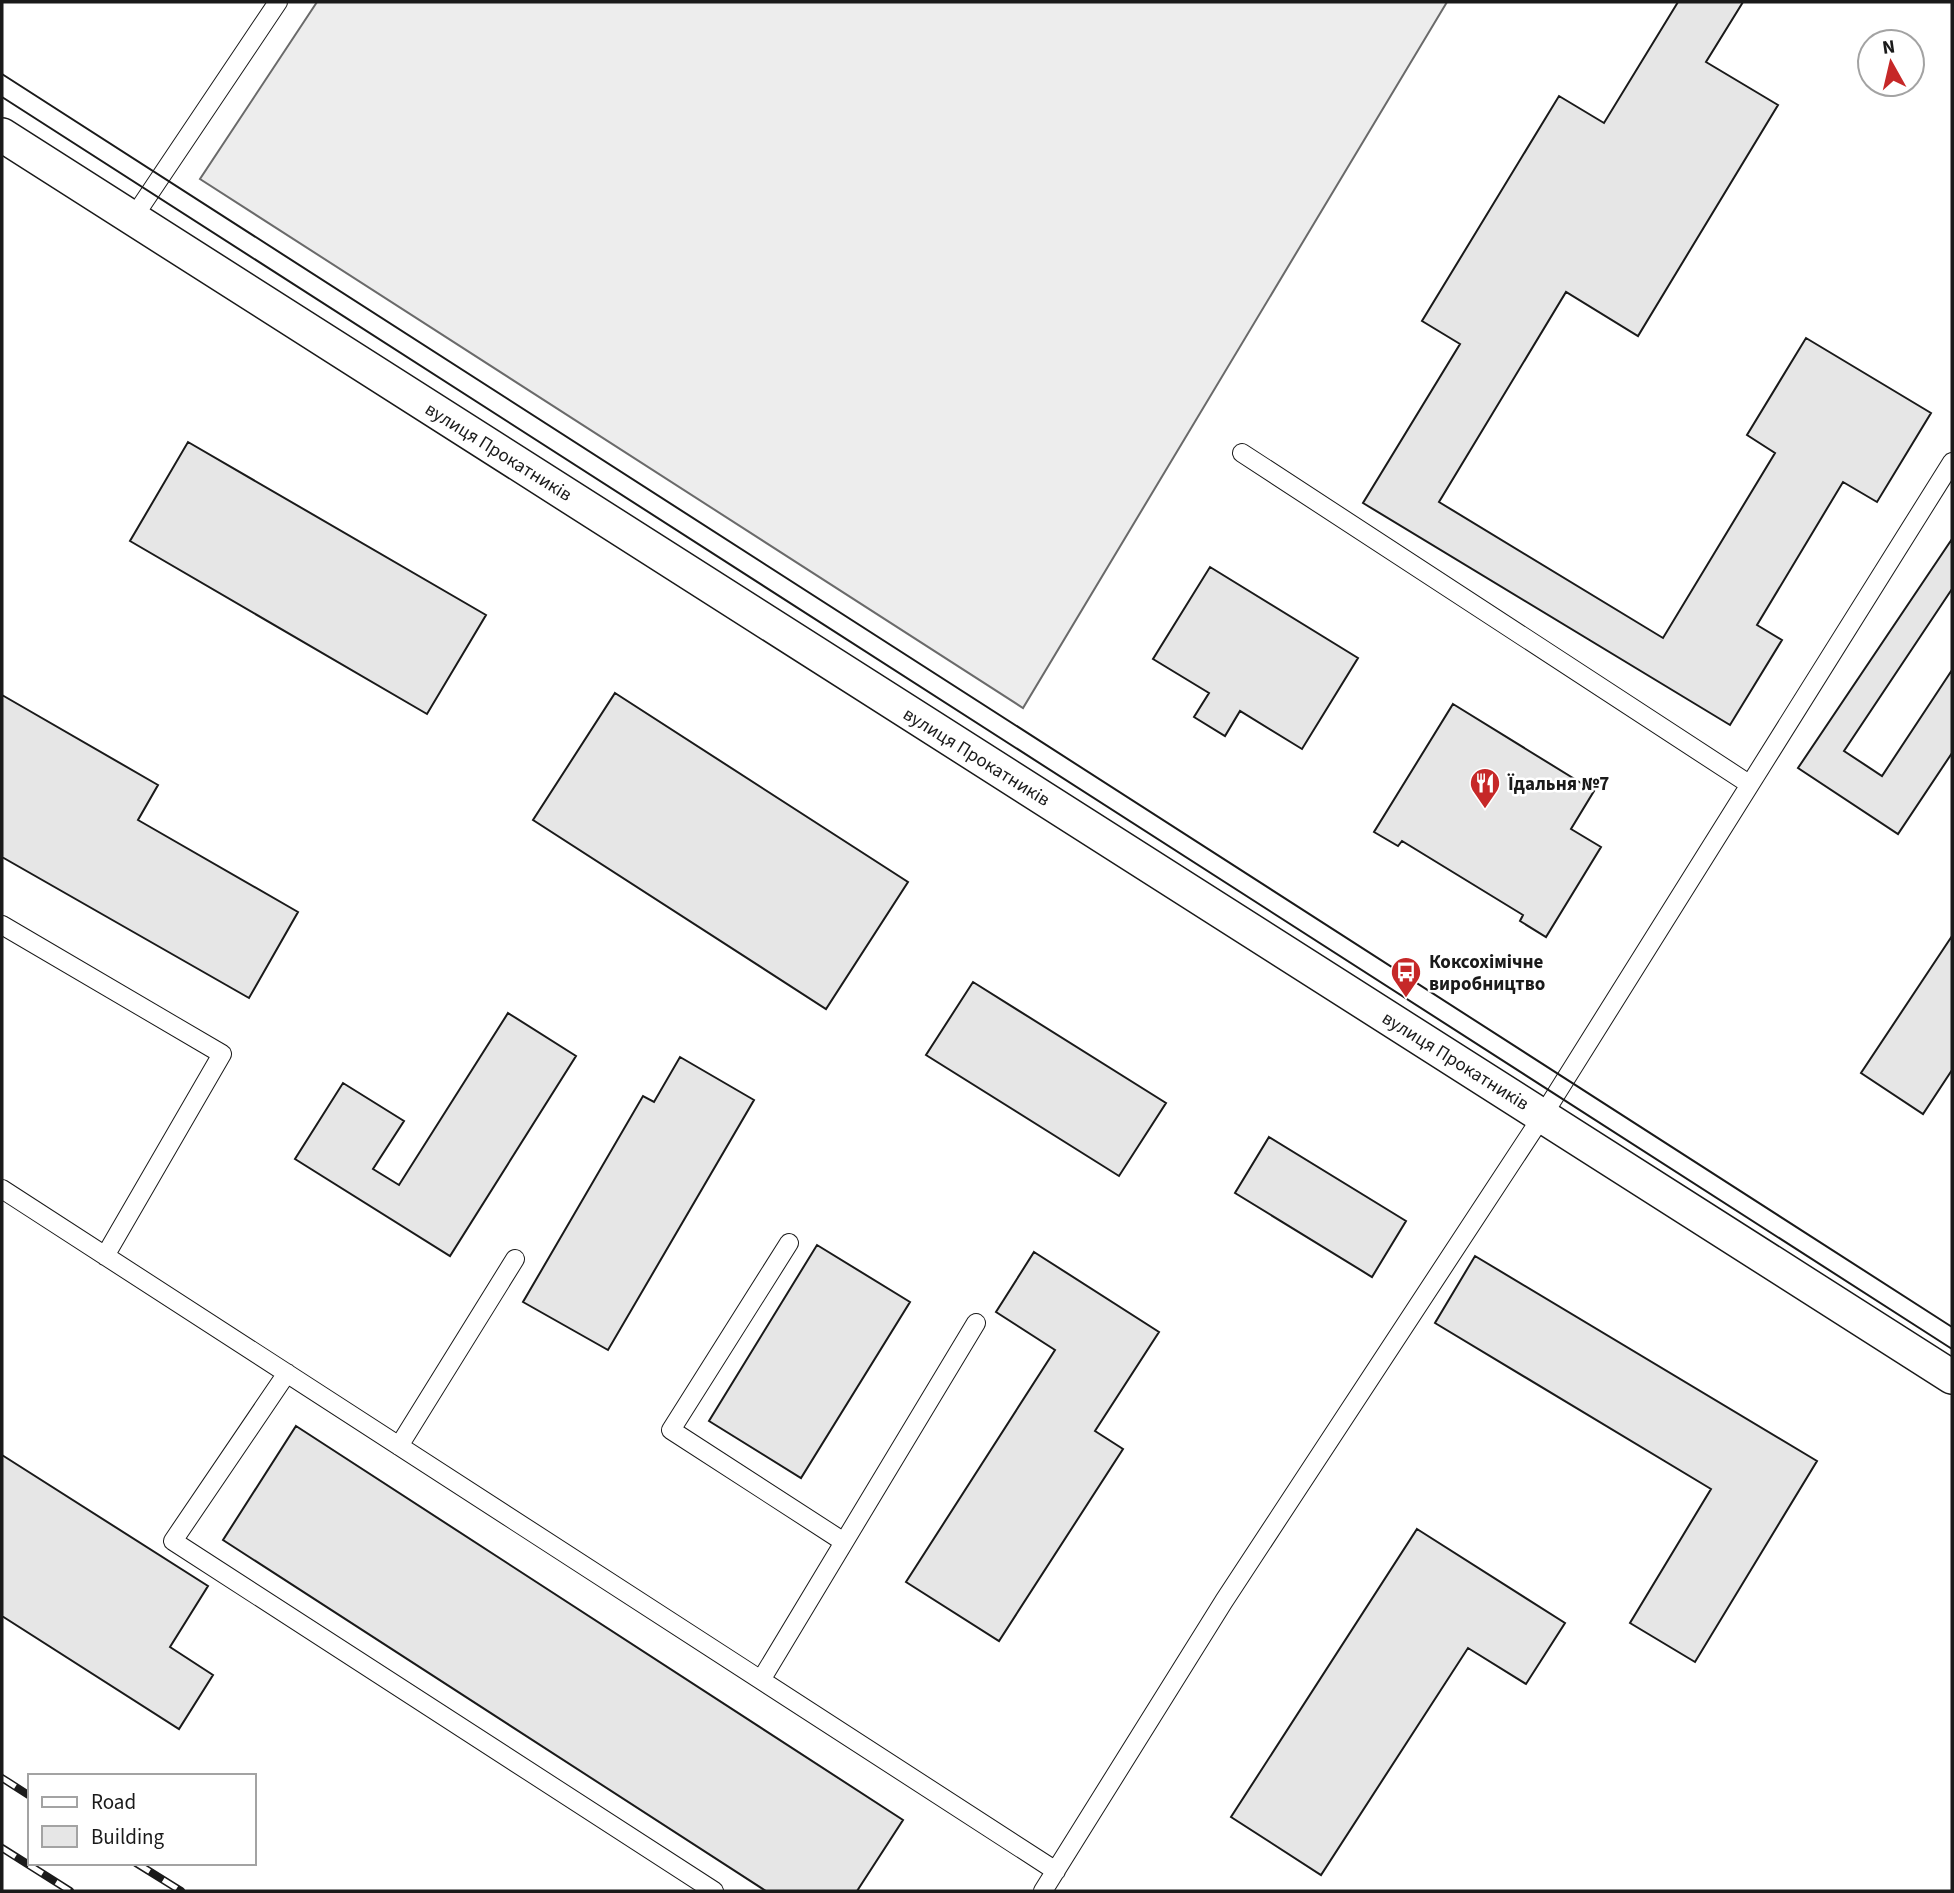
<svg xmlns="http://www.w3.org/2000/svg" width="1954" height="1893" viewBox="0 0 1954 1893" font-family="'Source Sans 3',sans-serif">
<rect width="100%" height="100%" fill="#fff"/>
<!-- built -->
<path fill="#ededed" stroke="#6a6a6a" stroke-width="2" d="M317 2H1447L1023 708 200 179Z"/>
<!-- building -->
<path fill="#e6e6e6" stroke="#1a1a1a" stroke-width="2" d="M1678 2H1743L1706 62 1778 105 1638 336 1566 292 1439 502 1663 638 1775 453 1747 435 1806 338 1931 413 1877 502 1843 482 1757 625 1782 640 1730 725 1363 503 1460 344 1422 321 1559 96 1604 123Z
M188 442 486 615 427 714 130 541Z
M1952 539V589L1844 751 1882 776 1952 670V753L1898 834 1798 768Z
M1210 567 1358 658 1302 749 1240 711 1225 736 1194 717 1209 693 1153 659Z
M615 693 908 882 826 1009 533 820Z
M2 695 158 785 138 820 298 912 249 998 2 857Z
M1453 704 1594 791 1571 829 1601 847 1546 937 1520 921 1523 915 1402 841 1398 846 1374 832Z
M1952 936V1070L1923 1114 1861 1073Z
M973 982 1166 1103 1119 1176 926 1055Z
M508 1013 576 1056 450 1256 295 1159 343 1083 404 1121 373 1169 399 1185Z
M680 1057 754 1100 608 1350 523 1302 643 1096 654 1102Z
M1269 1137 1406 1221 1372 1277 1235 1193Z
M817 1245 910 1302 801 1478 709 1421Z
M1034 1252 1159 1332 1095 1431 1123 1449 999 1641 906 1582 1055 1350 996 1312Z
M1475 1256 1817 1461 1695 1662 1630 1623 1711 1489 1435 1323Z
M296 1426 903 1820 857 1891H766L223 1540Z
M2 1455 208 1586 170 1647 213 1675 179 1729 2 1616Z
M1417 1529 1565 1623 1526 1684 1468 1648 1321 1875 1231 1817Z"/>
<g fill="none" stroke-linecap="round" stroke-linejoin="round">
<!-- service casing -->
<g stroke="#1a1a1a" stroke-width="20">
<path id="service" d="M133 218 278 2
M1242 453 1749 784
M2 925 222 1054 105 1256
M2 1189 1056 1871
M789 1243 671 1430 844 1542
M287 1373 173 1541 714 1891
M399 1446 515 1259
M761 1680 976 1323
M1043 1891 1224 1601 1543 1115 1952 462"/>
</g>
<!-- minor casing -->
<g stroke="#1a1a1a" stroke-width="36">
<path id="minor" d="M2 135 1952 1377"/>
</g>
<!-- service -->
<use href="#service" stroke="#fff" stroke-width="18"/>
<!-- minor -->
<use href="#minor" stroke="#fff" stroke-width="33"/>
<!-- tram -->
<path stroke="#1a1a1a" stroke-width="2" d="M2 74 1952 1327
M2 97 1952 1349"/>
<!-- rail casing -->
<g stroke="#1a1a1a" stroke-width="8">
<path id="rail" d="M2 1778 30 1796
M2 1848 70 1891
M136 1863 181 1891"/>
</g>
<!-- rail -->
<use href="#rail" stroke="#fff" stroke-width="5" stroke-dasharray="16" stroke-linecap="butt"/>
</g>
<!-- icons -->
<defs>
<g id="restaurant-pin" transform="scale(1.575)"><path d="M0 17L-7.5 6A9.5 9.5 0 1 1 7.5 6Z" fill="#c62828" stroke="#fff"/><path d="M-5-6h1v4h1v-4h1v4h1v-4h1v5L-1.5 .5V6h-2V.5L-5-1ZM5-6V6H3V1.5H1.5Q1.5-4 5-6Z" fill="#fff"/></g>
<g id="bus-pin" transform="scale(1.575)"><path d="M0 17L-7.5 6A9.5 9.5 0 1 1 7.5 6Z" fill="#c62828" stroke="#fff"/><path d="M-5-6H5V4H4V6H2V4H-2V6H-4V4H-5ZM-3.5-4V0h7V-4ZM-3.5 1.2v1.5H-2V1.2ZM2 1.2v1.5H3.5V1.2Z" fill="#fff"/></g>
</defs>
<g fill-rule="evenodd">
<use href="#restaurant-pin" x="1485" y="783"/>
<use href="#bus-pin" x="1406" y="972"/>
</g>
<g text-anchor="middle" stroke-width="5" stroke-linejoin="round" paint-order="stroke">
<!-- street labels -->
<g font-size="19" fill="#1a1a1a" stroke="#fff">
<text transform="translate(499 451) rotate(32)" y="7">вулиця Прокатників</text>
<text transform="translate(977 756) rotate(32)" y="7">вулиця Прокатників</text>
<text transform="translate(1456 1060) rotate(32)" y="7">вулиця Прокатників</text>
</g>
<!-- poi labels -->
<g font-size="19" font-weight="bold" fill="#1a1a1a" stroke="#fff" text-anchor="start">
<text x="1508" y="790">Їдальня №7</text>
<text x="1429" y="968">Коксохімічне<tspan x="1429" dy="22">виробництво</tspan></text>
</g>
</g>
<!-- border -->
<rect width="1954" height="1893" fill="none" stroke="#1a1a1a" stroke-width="7"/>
<!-- legend -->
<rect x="28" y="1774" width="228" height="91" fill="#ffffff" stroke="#a3a3a3" stroke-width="2"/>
<rect x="42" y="1797" width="35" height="10" fill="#ffffff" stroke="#a3a3a3" stroke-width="2"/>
<text x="91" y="1809" font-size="21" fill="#1a1a1a">Road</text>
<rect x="42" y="1826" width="35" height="21" fill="#e6e6e6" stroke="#a3a3a3" stroke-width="2"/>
<text x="91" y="1844" font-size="21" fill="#1a1a1a">Building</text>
<!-- north arrow -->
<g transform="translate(1891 63) rotate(352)"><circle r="33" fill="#ffffff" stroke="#a3a3a3" stroke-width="2"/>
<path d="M0-5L12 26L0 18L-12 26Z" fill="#c62828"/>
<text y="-10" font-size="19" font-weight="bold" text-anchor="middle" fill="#1a1a1a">N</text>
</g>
</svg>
